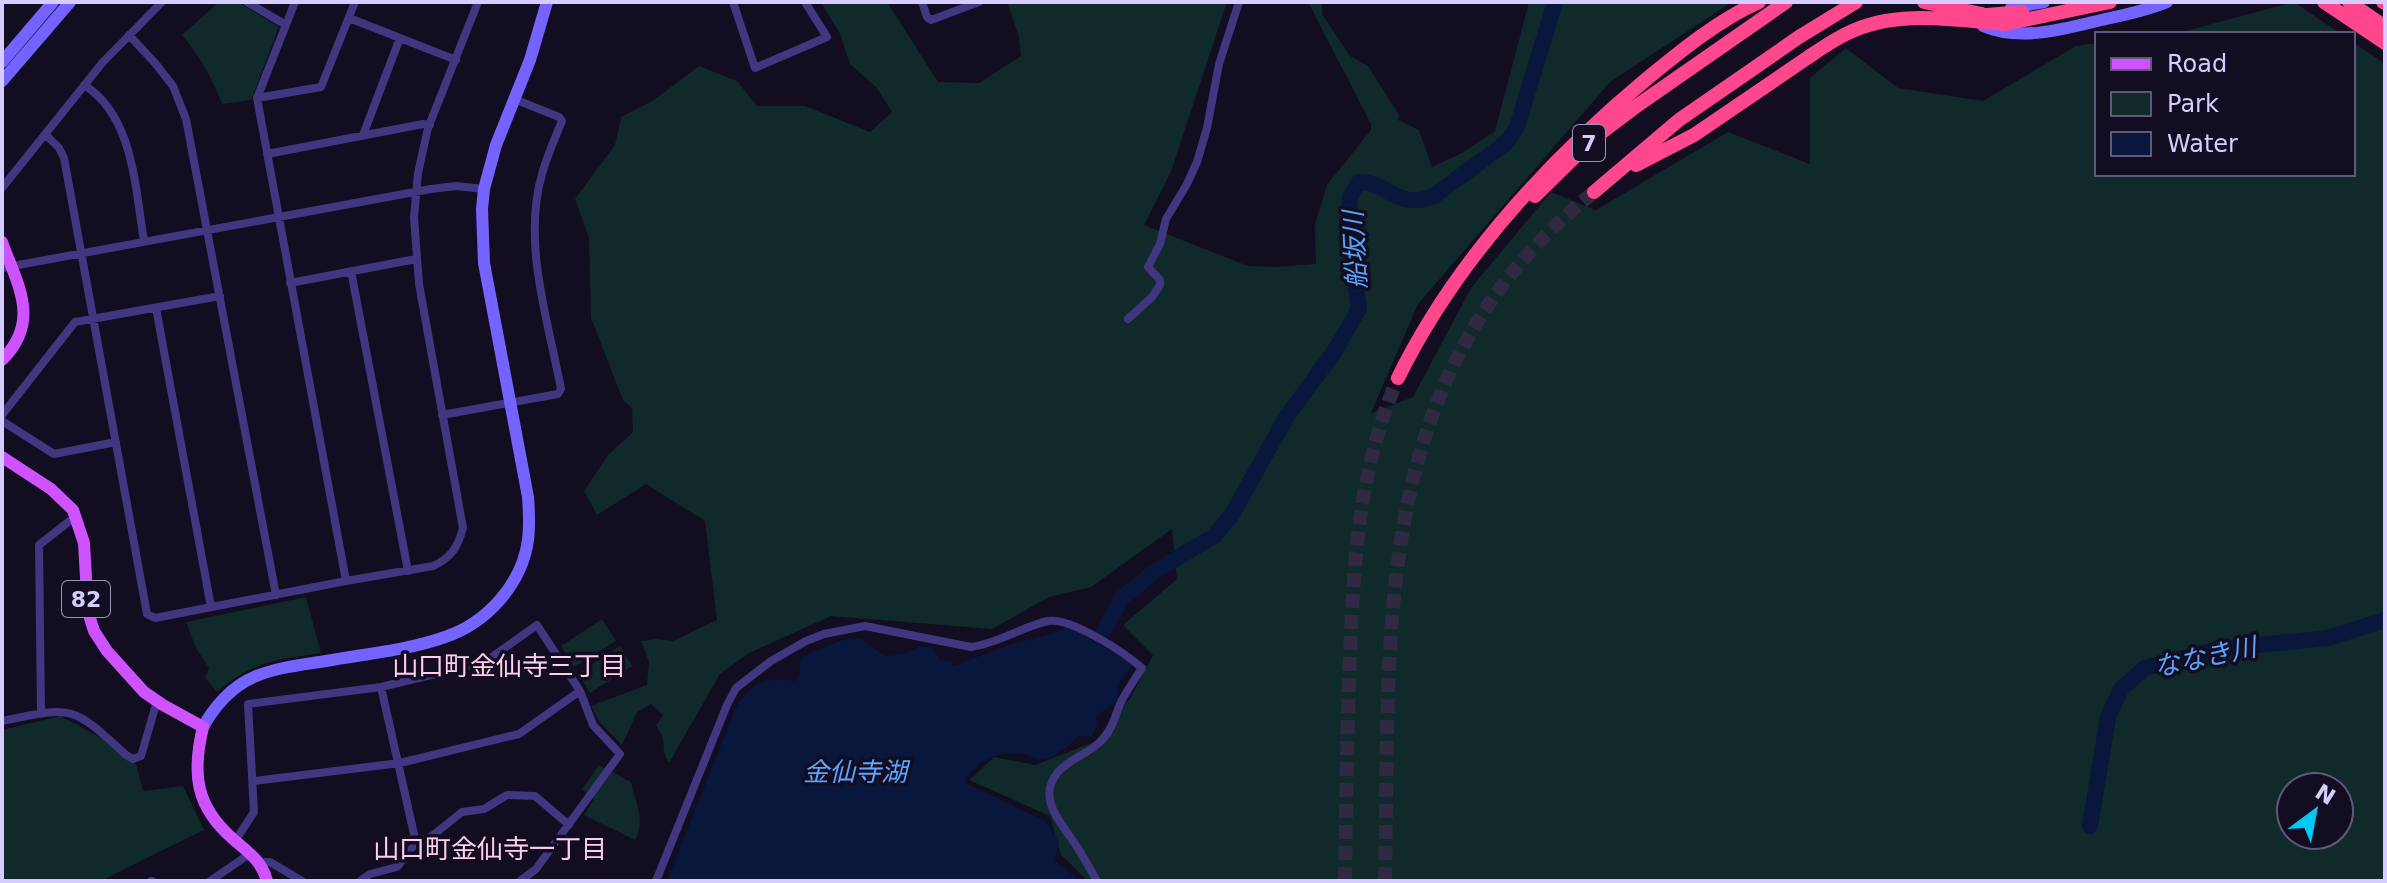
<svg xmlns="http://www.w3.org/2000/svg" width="2387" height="883" viewBox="0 0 2387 883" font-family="'DejaVu Sans','Noto Sans JP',sans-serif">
<rect width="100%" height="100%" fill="#120d20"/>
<!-- green -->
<path fill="#10292a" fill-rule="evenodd" d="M219 2H238L279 27 251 100 222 104C212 78 200 56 182 35Z
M821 2H887L938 82 979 83 1021 56 1019 37 1007 2H1227L1171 172 1144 225 1248 266 1276 267 1316 264 1315 224 1327 185 1371 130V124L1308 2H1322V14L1350 56 1368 66 1399 115 1398 120 1419 130 1432 167 1462 153 1495 131 1529 2H1732L1610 82 1418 304 1371 413 1413 397 1471 288 1551 192 1596 210 1728 132 1810 164V78L1846 48 1898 88 1983 101 2076 46 2097 43V174H2353V42L2385 64V881H1088L1061 855 1050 816 969 780 994 757 1035 765 1094 742 1131 697 1153 655 1123 625 1177 579 1172 529 1091 587 1049 597 992 629 831 616 749 653 720 674 669 763C659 747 669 742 656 726L663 715 651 704 637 712 622 745 601 724 591 706 647 685 649 662 641 641 656 639 673 641 717 620 705 521 646 484 597 515 584 491 608 455 633 432 632 408 623 400 591 318 589 238 575 199 615 145 621 117 654 100 699 66 737 81 757 106H805L870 132 892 112 876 87 850 64 840 34ZM2291 787H2339V835H2291Z
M2294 2 2341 34H2162L2186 31Z
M306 597 321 653C277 660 252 661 217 692L205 678 209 668 196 648 186 622Z
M602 619 616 641 574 667 561 646Z
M620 646 632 666 590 693 578 673Z
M60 716 98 736 136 764 143 791 183 786 204 830 100 881H2V730Z
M599 765 631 782C635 801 646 821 635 840L584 815 594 799 582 789Z"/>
<!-- water -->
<path fill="#09173d" d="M1068 627 1133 664 1117 686 1119 697C1113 706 1104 709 1096 717L1097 725 1091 737 1079 736C1068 745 1056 759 1041 759 1034 759 1028 754 1022 754 995 751 982 759 965 779L967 784 1045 821 1059 840 1055 861 1080 881H667L736 707C753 682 765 677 795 681L800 675 799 661 803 656 848 638 861 639 885 656 907 653 920 646 934 648 939 660 951 661 953 666 1012 644 1052 634Z"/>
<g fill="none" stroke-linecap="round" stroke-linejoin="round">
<!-- river -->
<path stroke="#09173d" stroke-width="16" d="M1101 636 1122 598 1154 572 1214 536 1231 516 1287 416 1334 352 1359 309 1352 261 1349 209 1350 197 1359 182C1387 181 1396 211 1434 196L1507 142 1517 127 1555 2
M2090 826 2108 717 2121 689 2145 668 2218 649 2328 638 2385 620"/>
<!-- highway-tunnel -->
<path stroke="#2f2a41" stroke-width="14" stroke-dasharray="14 7" stroke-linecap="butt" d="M1345 881C1346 805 1347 730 1350 654 1354 558 1359 468 1398 378
M1385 881C1390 622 1369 372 1594 192"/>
<!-- street -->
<path stroke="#403780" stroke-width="8" d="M247 2 286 25
M295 2 257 98 346 581
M733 2 755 68 827 37 805 2
M922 2 927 17 931 20 979 2
M349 18 456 60
M129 35 155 63 173 86 186 119 276 595
M84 85C134 116 135 189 144 241
M257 98 321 87 355 2
M45 134 59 148 64 158 147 614 155 618 346 581 433 566C451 558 458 547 463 528L419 284 414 218 418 173 428 128 478 2
M363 135 400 38
M267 154 423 124 430 125
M2 188 103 62 162 2
M2 268 431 189 456 186 484 189
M351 271 408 571
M290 283 416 259
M156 308 211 607
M1128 319 1152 297 1160 285V280L1148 267 1160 244 1166 219 1187 184 1197 162 1207 128 1219 64 1239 2
M2 415 75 322 220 296
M442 415 558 394 561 389C548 320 522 243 542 174 547 156 555 138 562 121L559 117 514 99
M2 421 54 454 116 442
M381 687 416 843
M41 712 39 545 76 516
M2 721C73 706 72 705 126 755L133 759 141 756 157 701
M235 841 254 812 248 704 381 687 485 662 537 625 580 691 519 734 400 763 254 781
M259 862H270L302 881
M151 881H152
M210 881 251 853
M360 881 370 874 397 867 416 843 432 836 462 812 484 809 507 795 535 796 569 825
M520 881 536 869 620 754 593 725 580 691
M656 881 727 705 736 688 771 661 806 641 824 634 865 626 971 647C999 643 1021 627 1048 621 1071 617 1125 653 1142 668 1135 679 1128 689 1122 700 1115 714 1114 727 1103 739 1091 753 1070 758 1058 772 1038 796 1057 818 1071 838 1081 852 1089 867 1097 881"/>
<!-- secondary -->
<path stroke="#7563ff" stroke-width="12" d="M2011 8 2044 2
M1983 26C2020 42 2064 29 2101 20 2123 15 2146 11 2167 2
M2 62 53 2
M2 81 70 2
M203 727C214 707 232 686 254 677 277 667 302 665 326 661 364 654 409 650 445 637 487 623 522 584 528 540 530 525 529 511 528 497L484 263 482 209 484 189 496 145 530 60 547 2"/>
<!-- primary -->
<path stroke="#ce53ff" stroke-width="12" d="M2 242C18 286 41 321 2 360
M2 457 51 489 73 510 84 543 88 612 94 631 107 651 144 692 163 705 203 727C192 773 195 806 233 839 248 852 262 861 267 881"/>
<!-- highway -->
<path stroke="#ff478e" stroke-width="14" d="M2324 2 2385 43
M2349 2 2385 27
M2383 2 2385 3
M1987 15 2022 12
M2005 24 2110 2
M1636 165 1694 135 1810 56
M1594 192 1679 120 1799 37 1856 2
M1535 196 1593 139 1638 105 1786 2
M1398 378C1456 260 1548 161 1649 77 1682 50 1720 19 1759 2"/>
<!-- highway-bridge -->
<path stroke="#ff478e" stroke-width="14" d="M1924 2 1982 14
M1810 56C1822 48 1835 39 1848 33 1896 9 1954 20 2005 24"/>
</g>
<g text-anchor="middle" stroke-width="7" stroke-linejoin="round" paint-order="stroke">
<!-- shield labels -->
<g fill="#120d20" stroke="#9b93bc" stroke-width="2">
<rect x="1573" y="125" width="32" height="36" rx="6"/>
<rect x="62" y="581" width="48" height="36" rx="6"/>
</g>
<g font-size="22" font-weight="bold" fill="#d6ccff">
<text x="1589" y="151">7</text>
<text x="86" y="607">82</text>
</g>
<!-- water labels -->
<g font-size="26" font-style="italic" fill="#5aa4ff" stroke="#120d20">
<text transform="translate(1355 250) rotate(-93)" y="9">船坂川</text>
<text transform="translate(2205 657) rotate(-12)" y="9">ななき川</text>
<text x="855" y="781">金仙寺湖</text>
</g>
<!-- neighbourhood labels -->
<g font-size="26" fill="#ffcee9" stroke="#120d20">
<text x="509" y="675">山口町金仙寺三丁目</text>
<text x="490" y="858">山口町金仙寺一丁目</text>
</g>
</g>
<!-- border -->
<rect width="2387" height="883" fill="none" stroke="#d6ccff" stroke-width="8"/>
<!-- legend -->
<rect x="2095" y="32" width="260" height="144" fill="#120d20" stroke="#605979" stroke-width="2"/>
<rect x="2111" y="58" width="40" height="12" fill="#ce53ff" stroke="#605979" stroke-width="2"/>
<text x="2167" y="72" font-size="24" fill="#d6ccff">Road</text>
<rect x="2111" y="92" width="40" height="24" fill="#10292a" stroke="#605979" stroke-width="2"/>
<text x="2167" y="112" font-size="24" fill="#d6ccff">Park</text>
<rect x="2111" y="132" width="40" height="24" fill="#09173d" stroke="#605979" stroke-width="2"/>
<text x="2167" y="152" font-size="24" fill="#d6ccff">Water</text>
<!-- north arrow -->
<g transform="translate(2315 811) rotate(32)"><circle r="38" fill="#120d20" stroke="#605979" stroke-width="2"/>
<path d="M0-6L14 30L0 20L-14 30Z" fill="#00c8f7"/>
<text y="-12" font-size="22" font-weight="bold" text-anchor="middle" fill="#d6ccff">N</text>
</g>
</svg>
